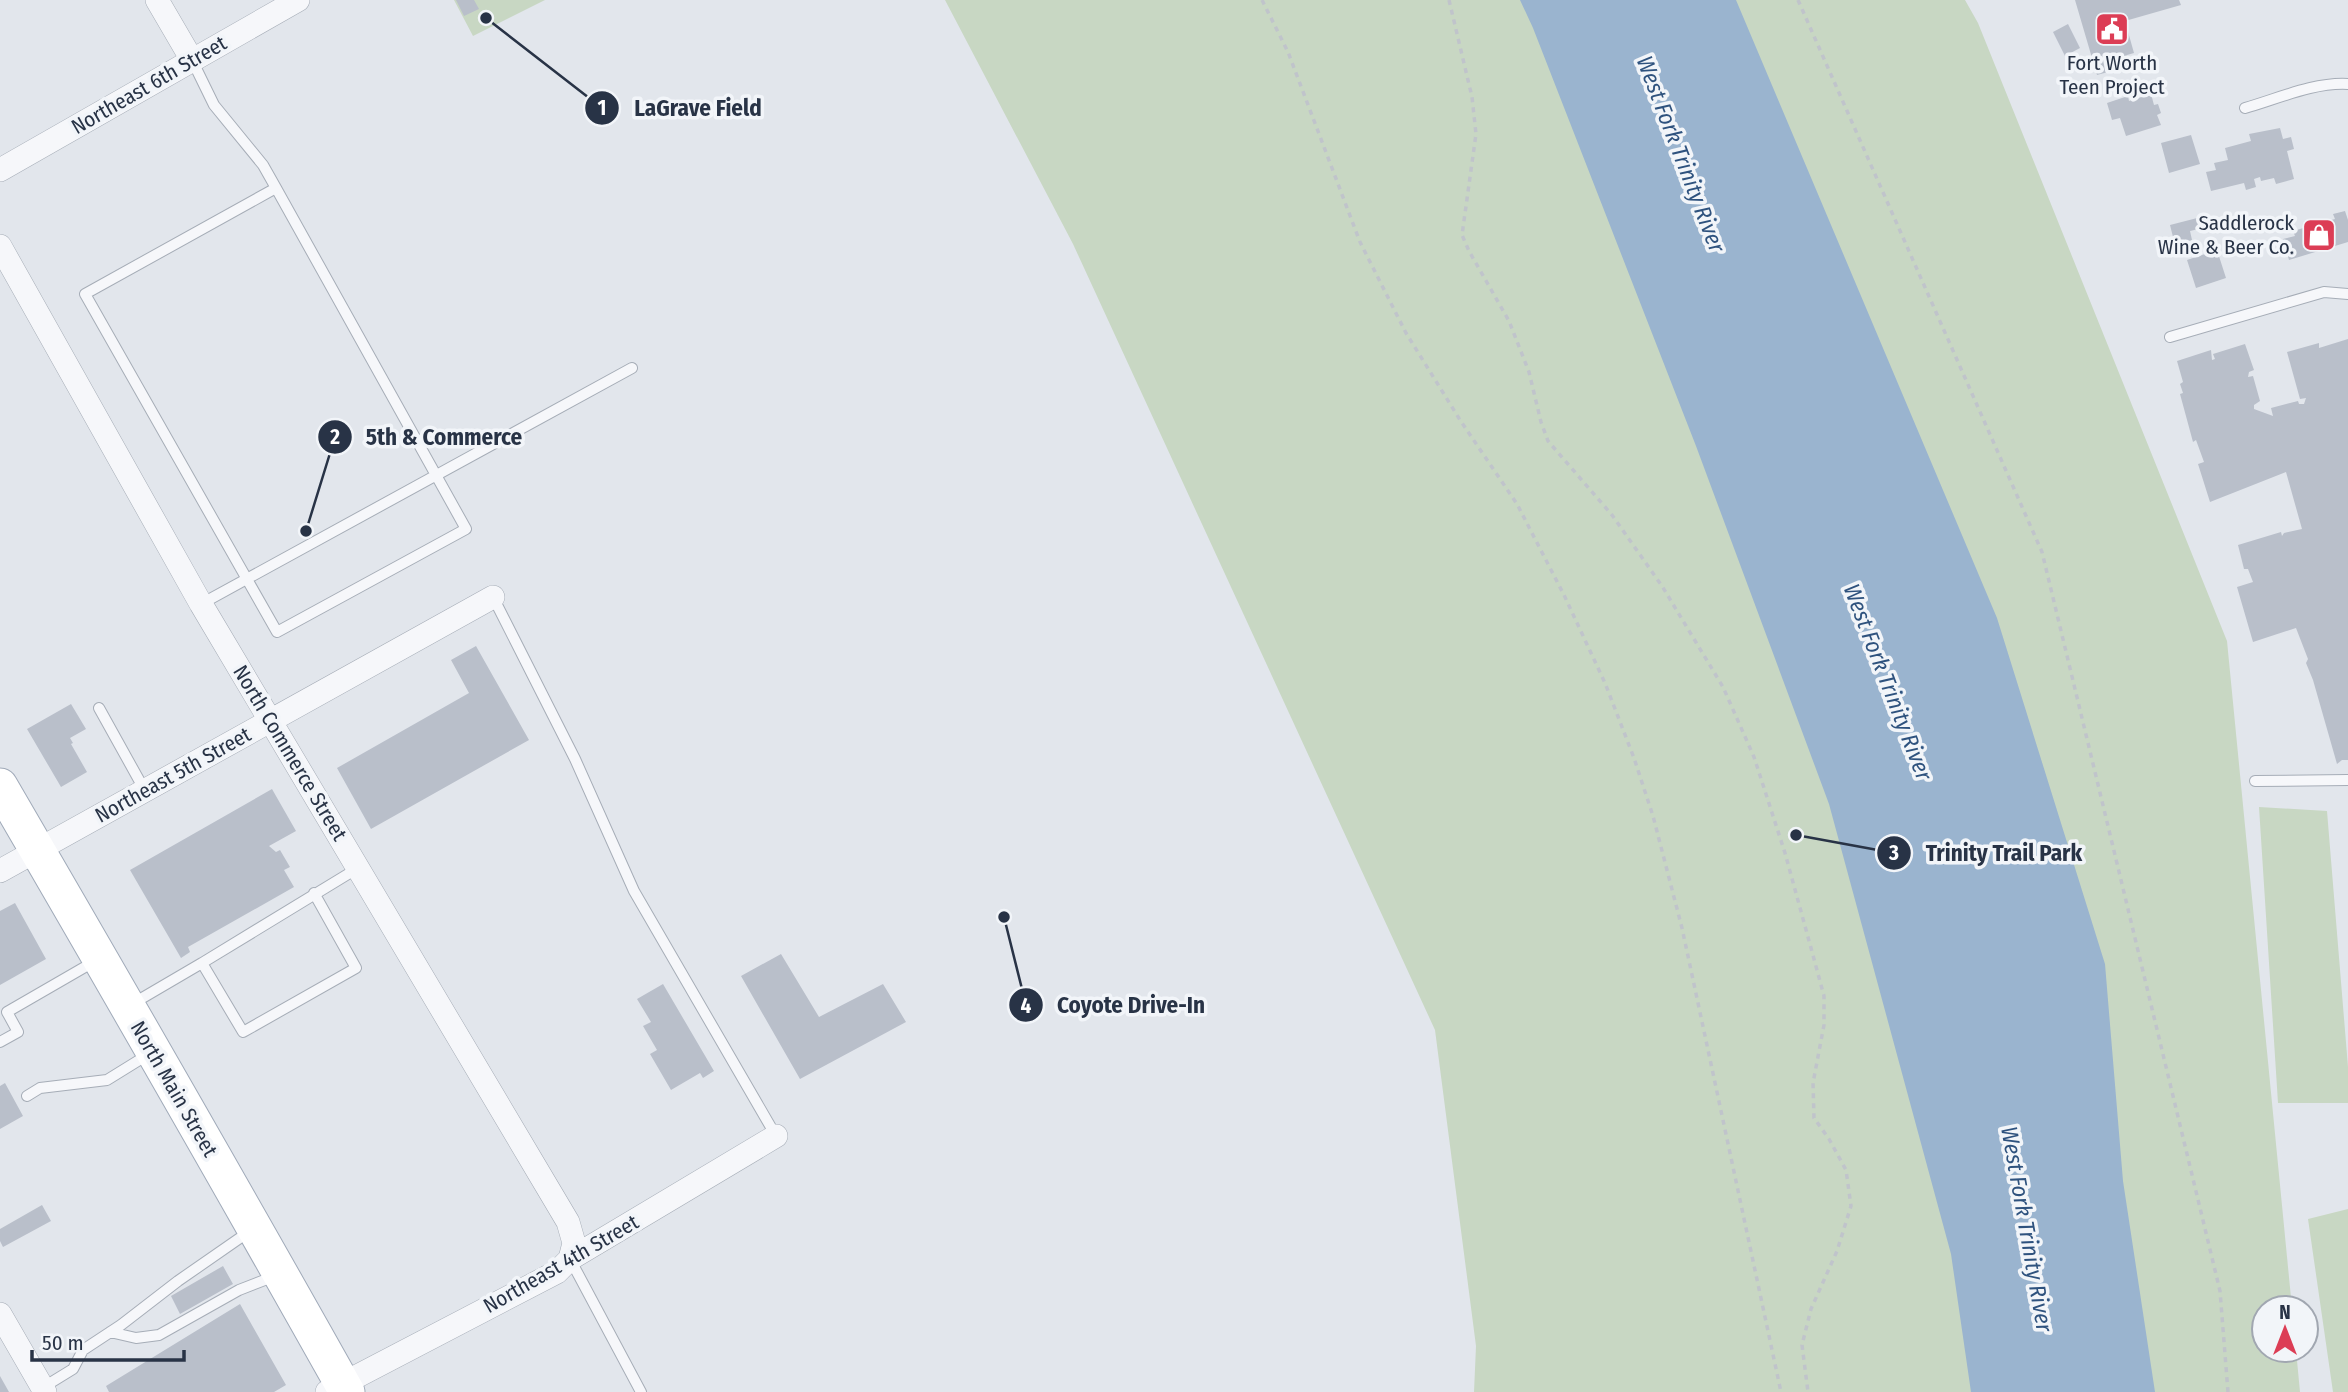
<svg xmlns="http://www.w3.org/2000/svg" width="2348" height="1392" viewBox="0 0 2348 1392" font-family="'Fira Sans Condensed',sans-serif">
<rect width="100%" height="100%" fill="#e2e6ec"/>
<!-- green -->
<path fill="#c8d7c3" d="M454 0H545L473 36Z
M945 0H1965L1978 23 2227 641 2292 1308H2264V1350H2296L2300 1392H1474L1476 1346 1435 1030 1073 244Z
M2259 807 2327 811 2348 1067V1103H2278Z
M2348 1209V1392H2333L2308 1219Z"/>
<!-- water -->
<path fill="#9ab4cf" d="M1520 0H1736L1997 618 2105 964 2123 1181 2155 1392H1971L1951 1254 1829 804 1696 446 1533 28Z"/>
<!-- building -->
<path fill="#b9bfca" d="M456 0H474L479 9 464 16Z
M2075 0H2179L2181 5 2125 21 2134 53 2127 55 2130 66 2097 75Z
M2068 24 2080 48 2065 56 2053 32Z
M2151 94 2154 105 2158 104 2161 113 2157 115 2161 125 2126 136 2120 118 2112 120 2107 103 2128 96 2129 101Z
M2280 128 2283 139 2291 137 2294 149 2287 151 2294 179 2276 184 2274 178 2261 181 2260 177 2254 179 2256 187 2246 190 2244 183 2211 191 2206 172 2216 170 2214 163 2228 160 2225 148 2251 141 2249 134Z
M2191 135 2200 164 2169 173 2161 143Z
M2345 211 2348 220V242L2289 260 2283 239 2295 236 2293 231 2335 219 2333 214Z
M2205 216 2207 227 2190 231 2192 240 2175 245 2170 225Z
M2217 250 2226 278 2196 288 2187 260Z
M2348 339V760H2342L2337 764 2313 680 2306 663 2308 659 2296 628 2253 642 2237 587 2253 582 2248 569H2244L2238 545 2281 532 2282 536 2284 533 2302 529 2286 472 2210 502 2198 464 2204 462 2196 440 2193 442 2180 394 2183 393 2180 384 2183 382 2177 361 2211 350 2212 360 2215 359 2213 354 2245 344 2254 370 2249 372 2248 377 2253 376 2260 401 2254 405V409L2273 416 2271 408 2298 401 2299 404H2304L2306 398 2300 399 2287 352 2319 343V348Z
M476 646 529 740 371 829 337 768 469 693 451 660Z
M71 704 86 729 70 738 73 743 71 744 87 772 61 787 27 729Z
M272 789 296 831 269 846 276 852 280 850 290 867 284 870 294 887 188 947 190 952 181 958 130 870Z
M15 903 46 959 0 985V911Z
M781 954 819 1017 883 984 906 1022 800 1079 741 976Z
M663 984 714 1071 703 1078 700 1073 671 1090 650 1054 657 1050 643 1026 651 1022 637 999Z
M5 1083 23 1116 0 1129V1086Z
M42 1205 51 1221 3 1247 0 1241V1229Z
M223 1266 233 1284 180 1314 171 1296Z
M240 1304 286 1385 274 1392H109L106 1386Z
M0 1376 9 1392H0Z"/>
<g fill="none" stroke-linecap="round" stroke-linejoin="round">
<!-- lane casing -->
<g stroke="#a6adb7" stroke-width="12">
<path id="lane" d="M192 60 214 105 263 165 276 188 466 529 277 632 85 294 276 188
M2245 108C2277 99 2314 82 2348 84
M2170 337 2324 292 2348 294
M493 597 575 759 634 891 776 1136
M201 604 632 368
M99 708 144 789
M2255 781 2348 780
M314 893 356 968 243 1032 202 963 358 868
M132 1004 202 963
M0 1042 18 1032 7 1012 97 960
M27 1096 40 1088 107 1080 149 1054
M570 1259 641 1392
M110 1332 136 1338 159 1335 239 1290 275 1276
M42 1388 73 1369 83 1350 121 1325 178 1281 250 1231"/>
</g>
<!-- street casing -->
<g stroke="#a6adb7" stroke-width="24">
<path id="street" d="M157 0 192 60
M0 170 298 0
M0 246 201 604 568 1222 574 1243 570 1259
M0 871 493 597
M0 1314 45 1392
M327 1392 557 1272 570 1259 776 1136"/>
</g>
<!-- primary casing -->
<g stroke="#a0aab9" stroke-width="37">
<path id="primary" d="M0 786C117 987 233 1189 347 1392"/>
</g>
<!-- path -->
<path stroke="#c0c4cb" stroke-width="3.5" stroke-dasharray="5 5" stroke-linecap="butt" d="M1262 0 1288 52 1360 242 1406 333 1460 420 1517 504 1564 595 1605 683 1634 758 1653 816 1682 928 1781 1392
M1449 0 1472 97 1476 134 1462 235 1469 251 1509 321 1529 372 1541 422 1548 441 1612 515 1662 586 1723 687 1754 757 1785 853 1814 959 1824 996V1025L1813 1083 1814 1118 1829 1139 1846 1170 1851 1206 1837 1251 1811 1309 1802 1345 1808 1392
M1798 0 2042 552 2220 1291 2228 1392"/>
<!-- lane -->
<use href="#lane" stroke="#f6f7fa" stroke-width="10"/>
<!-- street -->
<use href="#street" stroke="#f6f7fa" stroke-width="23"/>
<!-- primary -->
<use href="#primary" stroke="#fff" stroke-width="35"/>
</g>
<!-- icons -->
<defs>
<g id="civic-square" transform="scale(1.75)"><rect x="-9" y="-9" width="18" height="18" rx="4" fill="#dc3d55" stroke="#f2f5f9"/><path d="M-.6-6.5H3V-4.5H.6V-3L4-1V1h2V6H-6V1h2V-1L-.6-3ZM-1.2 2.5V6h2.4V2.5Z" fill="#fff"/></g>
<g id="shop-square" transform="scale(1.75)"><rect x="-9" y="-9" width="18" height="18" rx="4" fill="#dc3d55" stroke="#f2f5f9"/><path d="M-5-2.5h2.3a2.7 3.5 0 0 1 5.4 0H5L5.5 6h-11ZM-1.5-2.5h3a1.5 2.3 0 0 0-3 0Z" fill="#fff"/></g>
</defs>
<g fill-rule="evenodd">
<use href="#civic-square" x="2112" y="29"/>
<use href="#shop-square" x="2319" y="235"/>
</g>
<g text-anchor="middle" stroke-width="7" stroke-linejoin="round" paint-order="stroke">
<!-- poi labels -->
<g font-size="21" fill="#283346" stroke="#f2f5f9">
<text x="2112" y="70">Fort Worth<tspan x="2112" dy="24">Teen Project</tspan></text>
<text x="2294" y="230" text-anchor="end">Saddlerock<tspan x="2294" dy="24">Wine &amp; Beer Co.</tspan></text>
</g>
<!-- street labels -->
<g font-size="21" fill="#283346" stroke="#f2f5f9">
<text transform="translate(149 85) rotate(-30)" y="7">Northeast 6th Street</text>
<text transform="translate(290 753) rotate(59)" y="7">North Commerce Street</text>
<text transform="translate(173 775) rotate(-29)" y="7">Northeast 5th Street</text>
<text transform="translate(174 1089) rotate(60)" y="7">North Main Street</text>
<text transform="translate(561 1264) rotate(-30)" y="7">Northeast 4th Street</text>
</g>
<!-- water labels -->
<g font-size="23" font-style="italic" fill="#2e527e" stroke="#f2f5f9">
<text transform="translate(1681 154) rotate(69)" y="8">West Fork Trinity River</text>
<text transform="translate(1888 682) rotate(69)" y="8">West Fork Trinity River</text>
<text transform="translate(2027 1229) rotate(80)" y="8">West Fork Trinity River</text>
</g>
</g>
<!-- callouts -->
<path fill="none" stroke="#283346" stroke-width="2.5" d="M486 18L602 108M306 531L335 437M1796 835L1894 853M1004 917L1026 1005"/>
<g fill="#283346" stroke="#f2f5f9" stroke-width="2.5">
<circle cx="486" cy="18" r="7"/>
<circle cx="306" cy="531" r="7"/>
<circle cx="1796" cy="835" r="7"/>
<circle cx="1004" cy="917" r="7"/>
<circle cx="602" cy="108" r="18"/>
<circle cx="335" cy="437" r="18"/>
<circle cx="1894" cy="853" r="18"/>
<circle cx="1026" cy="1005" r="18"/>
</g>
<g font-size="21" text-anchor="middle" font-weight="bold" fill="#fff">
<text x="602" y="115">1</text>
<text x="335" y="444">2</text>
<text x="1894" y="860">3</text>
<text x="1026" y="1013">4</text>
</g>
<g font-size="23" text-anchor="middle" font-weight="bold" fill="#283346" stroke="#f2f5f9" stroke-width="7" stroke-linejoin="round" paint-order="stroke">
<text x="698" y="116">LaGrave Field</text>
<text x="444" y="445">5th &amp; Commerce</text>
<text x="2004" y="861">Trinity Trail Park</text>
<text x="1131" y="1013">Coyote Drive-In</text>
</g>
<!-- north arrow -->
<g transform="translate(2285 1329)"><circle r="33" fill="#f2f5f9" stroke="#a1a7b1" stroke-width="2"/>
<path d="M0-5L12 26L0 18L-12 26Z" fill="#dc3d55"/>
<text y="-10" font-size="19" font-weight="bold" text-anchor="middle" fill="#283346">N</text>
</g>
<!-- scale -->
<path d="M32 1350v10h152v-10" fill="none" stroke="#283346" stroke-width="3.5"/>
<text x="42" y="1350" font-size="21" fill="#283346" stroke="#f2f5f9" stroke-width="5" paint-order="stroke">50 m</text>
</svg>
